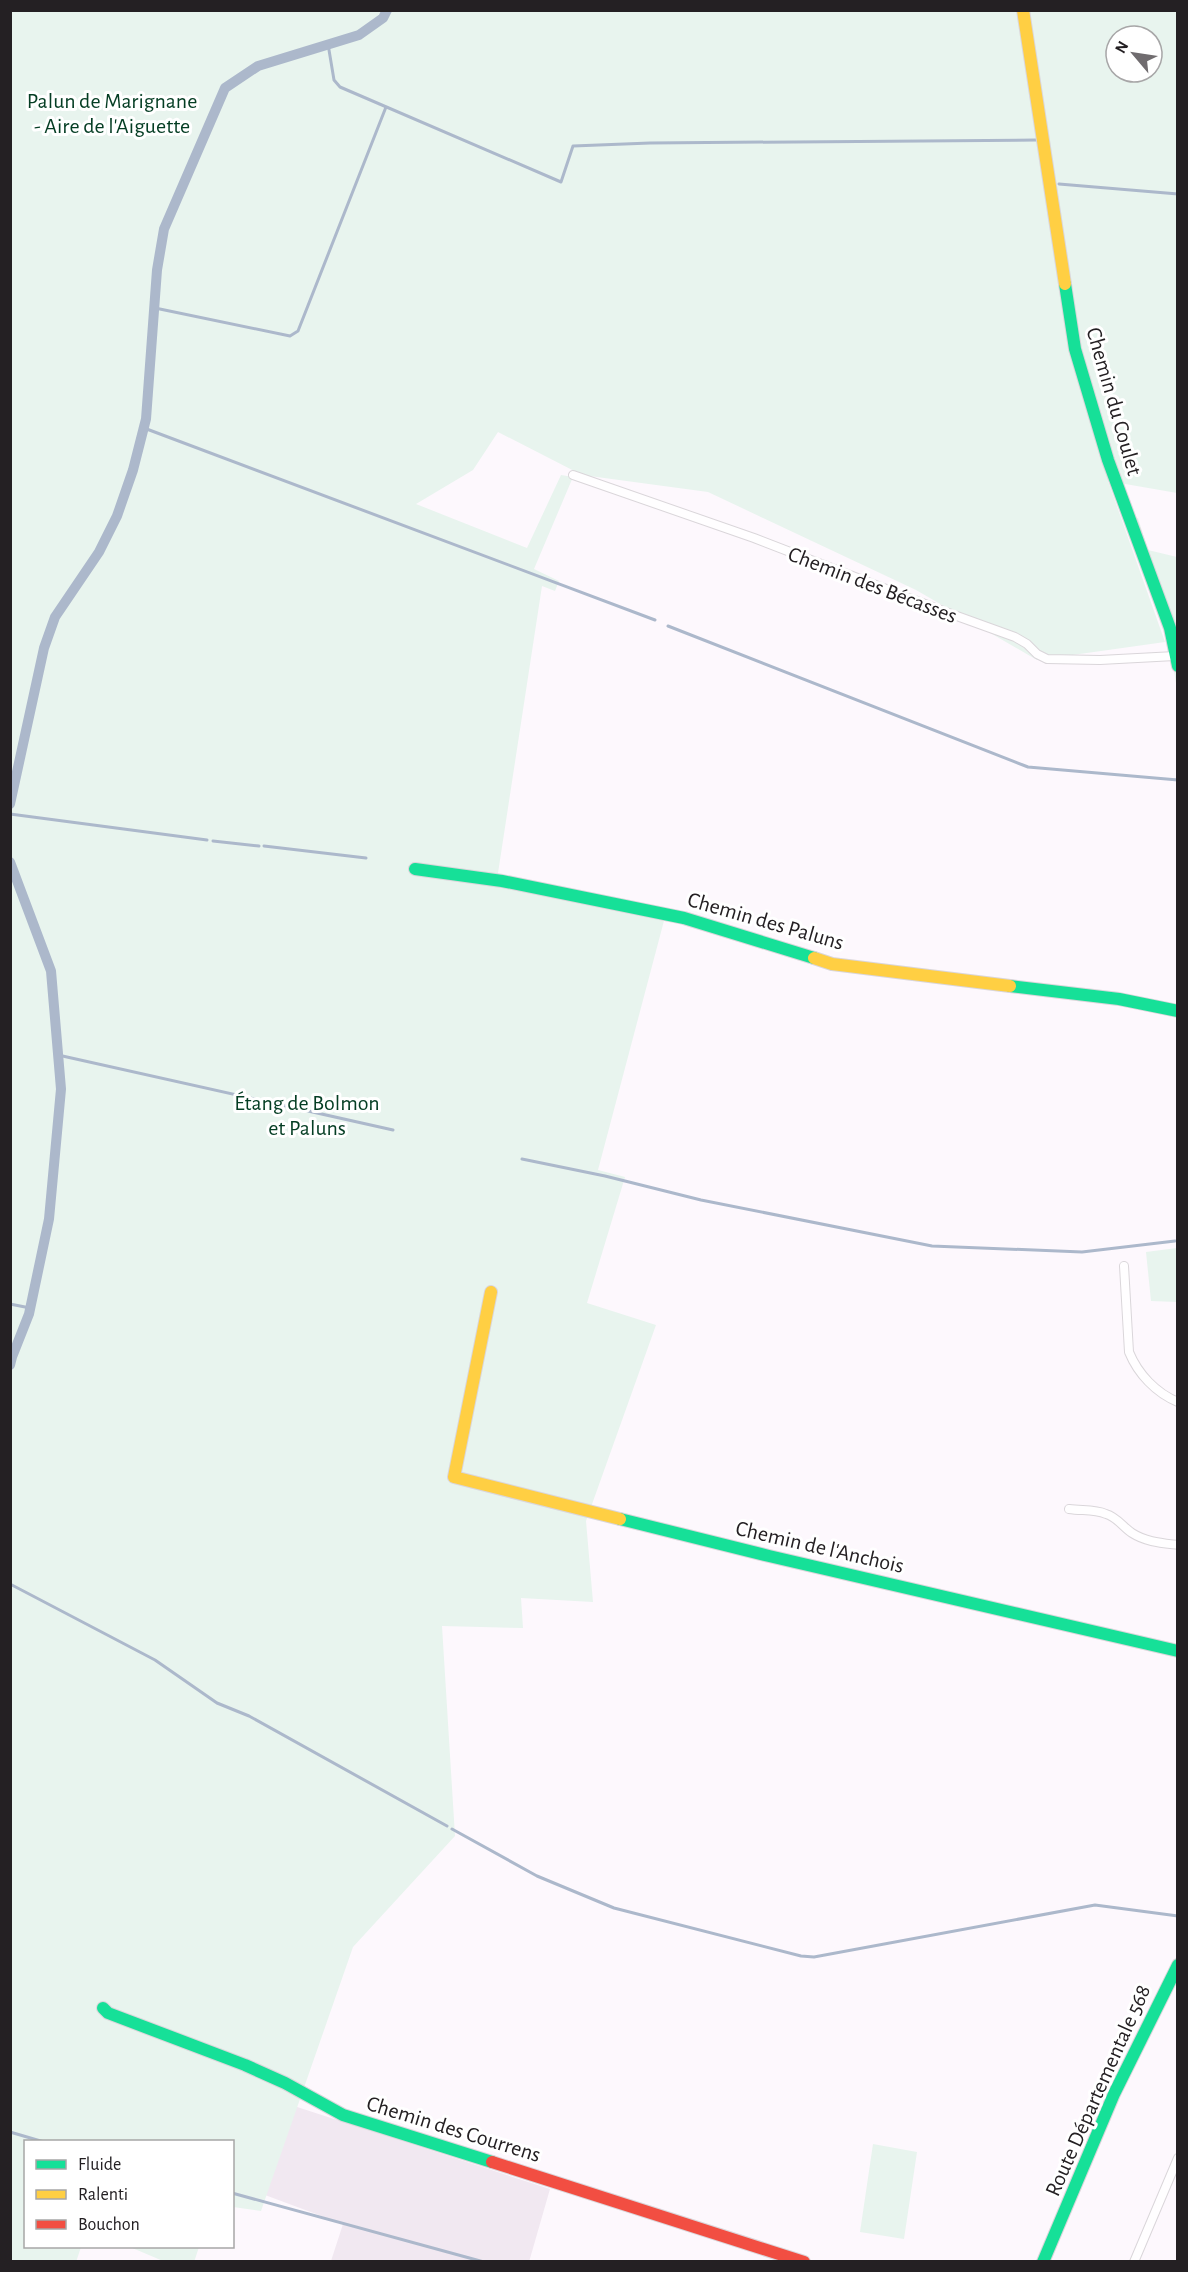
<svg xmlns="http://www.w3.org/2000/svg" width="1188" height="2272" viewBox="0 0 1188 2272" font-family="'Alegreya Sans',sans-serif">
<rect width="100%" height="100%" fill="#fdf8fd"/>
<!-- built -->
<path fill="#f1e8f1" d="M294 2106 550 2189 529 2262 331 2261 343 2224 265 2195Z"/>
<!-- green -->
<path fill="#e8f4ee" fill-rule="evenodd" d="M10 11H1178L1177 493 1108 481 1165 642 1037 660 916 590 708 492 582 475 498 432 473 470 416 504 527 548 561 475 573 477 534 569 559 581 555 591 542 586 496 886 665 917 598 1170 625 1177 587 1303 656 1325 586 1521 593 1602 521 1598 523 1628 442 1626 455 1836 353 1947 261 2211 233 2207 232 2142H26V2246L81 2247 76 2262 10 2261ZM1116 36H1152V72H1116Z
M1124 516 1138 518 1148 550 1177 557V689L1167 631Z
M1177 1248V1302L1151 1301 1146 1252Z
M873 2144 917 2152 904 2239 860 2232Z
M130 2247H199L194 2262 163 2261Z"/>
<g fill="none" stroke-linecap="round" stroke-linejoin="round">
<!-- stream -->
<path stroke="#acb8cb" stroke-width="3" d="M328 44 334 80 340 87 561 182 573 146 650 143 1037 140
M1059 184 1178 194
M155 308 290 336 298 331 386 107
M144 428 655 620
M668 626 1028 767 1178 780
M10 814 207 840
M213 841 259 846
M264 846 366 858
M58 1055 393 1130
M522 1159 605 1176 701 1200 932 1246 1082 1252 1175 1241
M10 1304 30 1308
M10 1584 155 1660 217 1703 249 1716 447 1826
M452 1829 537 1876 614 1908 801 1956 814 1957 1095 1905 1178 1916
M10 2132 44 2142
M232 2193 484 2262"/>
<!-- canal -->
<path stroke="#acb8cb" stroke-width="10" d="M10 804 44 648 55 617 99 552 117 516 133 470 146 419 157 270 164 229 225 88 258 66 359 35 383 18 387 10
M10 862 51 971 61 1089 49 1219 29 1314 12 1357 10 1365"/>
<!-- street casing -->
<g stroke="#dad6da" stroke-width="10">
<path id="street" d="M573 475 754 538 943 611 1015 637 1027 644 1037 654 1047 659 1100 660 1175 656
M1124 1266 1129 1352C1138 1374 1156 1393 1178 1402
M1069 1509C1082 1511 1094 1509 1106 1514 1117 1517 1123 1527 1132 1533 1146 1542 1162 1543 1178 1545
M1134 2262 1178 2158"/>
</g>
<!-- fast casing -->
<g stroke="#dad6da" stroke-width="14">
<path id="fast" d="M1065 284 1075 349 1108 460 1170 628 1178 666
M415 869 502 881 684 918 814 958
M1010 986 1119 999 1178 1011
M620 1519 769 1556 1178 1651
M103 2008 108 2013 245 2065 285 2083 343 2115 492 2162
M1043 2262 1114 2094 1178 1965"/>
</g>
<!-- slow casing -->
<g stroke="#dad6da" stroke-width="14">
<path id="slow" d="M1023 10 1065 284
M814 958 832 964 1010 986
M491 1292 454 1477 620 1519"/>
</g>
<!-- jam casing -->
<g stroke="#dad6da" stroke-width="14">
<path id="jam" d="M492 2162 804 2262"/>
</g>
<!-- street -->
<use href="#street" stroke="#fffeff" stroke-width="8"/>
<!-- fast -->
<use href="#fast" stroke="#16e098" stroke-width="12"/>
<!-- slow -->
<use href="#slow" stroke="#ffcf43" stroke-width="12"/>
<!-- jam -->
<use href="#jam" stroke="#f24e42" stroke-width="12"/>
</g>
<g text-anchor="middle" stroke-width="6" stroke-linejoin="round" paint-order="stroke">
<!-- park labels -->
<g font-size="22" fill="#043d23" stroke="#fff">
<text x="112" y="108">Palun de Marignane<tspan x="112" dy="25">- Aire de l'Aiguette</tspan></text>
<text x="307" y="1110">Étang de Bolmon<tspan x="307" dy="25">et Paluns</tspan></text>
</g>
<!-- street labels -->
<g font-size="22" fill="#242023" stroke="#fff">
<text transform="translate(1115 401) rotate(74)" y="8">Chemin du Coulet</text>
<text transform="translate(873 584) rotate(21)" y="8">Chemin des Bécasses</text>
<text transform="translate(766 920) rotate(16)" y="8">Chemin des Paluns</text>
<text transform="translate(820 1546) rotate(13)" y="8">Chemin de l'Anchois</text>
<text transform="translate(1097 2090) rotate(-66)" y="8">Route Départementale 568</text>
<text transform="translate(454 2128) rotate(17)" y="8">Chemin des Courrens</text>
</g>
</g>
<!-- border -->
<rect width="1188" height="2272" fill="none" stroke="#242023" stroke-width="24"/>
<!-- legend -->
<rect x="24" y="2140" width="210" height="108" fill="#ffffff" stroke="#a7a6a7" stroke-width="1.5"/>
<rect x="36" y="2160" width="30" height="9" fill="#16e098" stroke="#a7a6a7" stroke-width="1.5"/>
<text x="78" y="2170" font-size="18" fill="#242023">Fluide</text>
<rect x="36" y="2190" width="30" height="9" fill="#ffcf43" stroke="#a7a6a7" stroke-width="1.5"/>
<text x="78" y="2200" font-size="18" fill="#242023">Ralenti</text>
<rect x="36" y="2220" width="30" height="9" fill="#f24e42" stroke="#a7a6a7" stroke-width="1.5"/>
<text x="78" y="2230" font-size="18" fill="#242023">Bouchon</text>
<!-- north arrow -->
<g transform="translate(1134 54) rotate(299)"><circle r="28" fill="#ffffff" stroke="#a7a6a7" stroke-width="1.5"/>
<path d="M0-4.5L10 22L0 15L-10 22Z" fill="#706c6f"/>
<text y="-9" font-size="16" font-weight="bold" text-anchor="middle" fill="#242023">N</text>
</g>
</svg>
